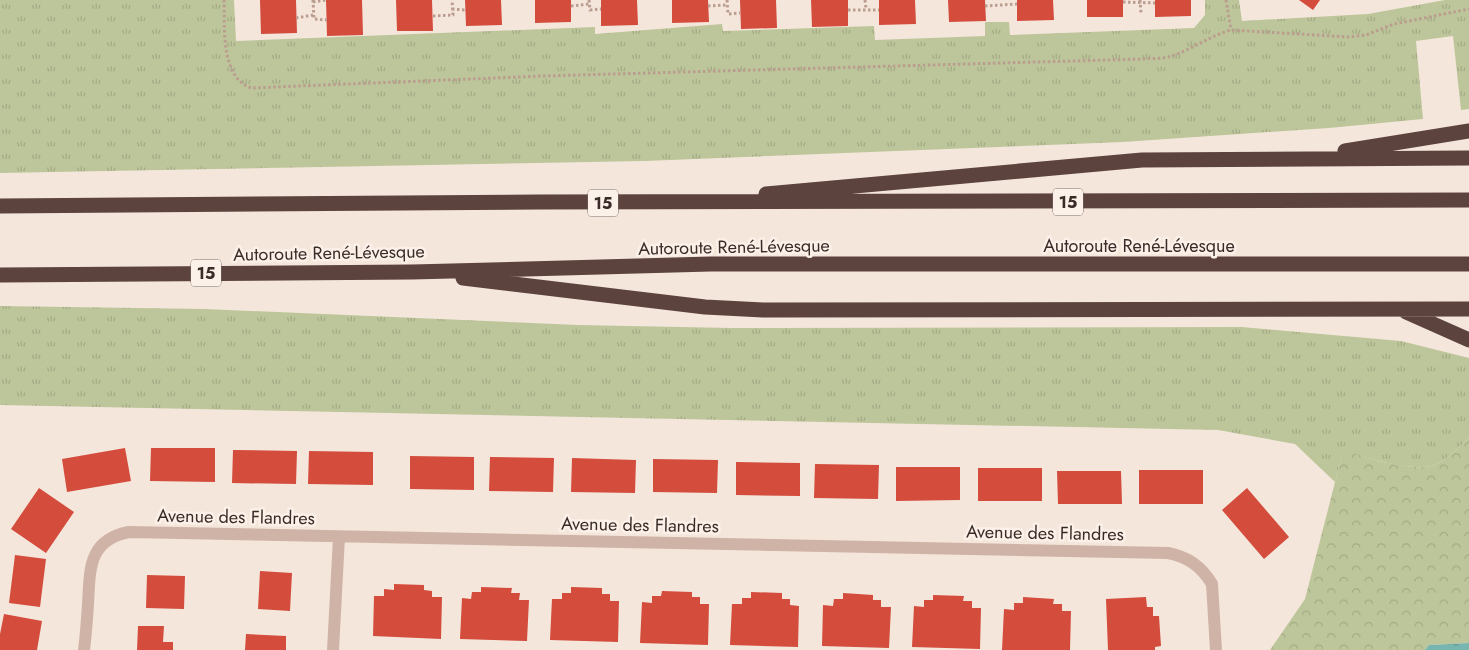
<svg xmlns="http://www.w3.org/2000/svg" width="1469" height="650" viewBox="0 0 1469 650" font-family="Jost,sans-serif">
<defs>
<pattern id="grass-tufts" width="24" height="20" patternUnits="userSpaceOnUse" patternTransform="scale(1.25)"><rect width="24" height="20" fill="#bdc69a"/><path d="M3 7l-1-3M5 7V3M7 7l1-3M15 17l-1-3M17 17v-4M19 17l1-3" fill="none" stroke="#a3aa85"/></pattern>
<pattern id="forest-crowns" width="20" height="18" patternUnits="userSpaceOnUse" patternTransform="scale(1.25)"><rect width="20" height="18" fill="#bdc69a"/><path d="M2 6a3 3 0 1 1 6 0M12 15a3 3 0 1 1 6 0" fill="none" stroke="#a3aa85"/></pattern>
<pattern id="water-ripples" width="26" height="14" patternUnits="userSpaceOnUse" patternTransform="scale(1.25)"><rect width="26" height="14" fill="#77b6b0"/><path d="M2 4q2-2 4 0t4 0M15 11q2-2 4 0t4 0" fill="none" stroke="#63948f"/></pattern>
</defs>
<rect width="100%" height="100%" fill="#f5e6dc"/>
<!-- grass -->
<path fill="url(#grass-tufts)" d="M0 0H234L236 41 595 27V34L722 24 723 31 874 26 875 40 985 36V22H1009L1010 35 1194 28 1205 15V0H1239L1242 21 1368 14 1445 0H1469V109L1461 110 1453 36 1416 41 1423 119 1329 128 1123 142 645 161 0 173Z
M0 306 205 309 578 325 732 328 1242 327 1401 341 1469 358V438C1458 447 1449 459 1435 465 1414 473 1366 457 1343 452L1335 482 1295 444 1218 430 0 405Z"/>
<!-- forest -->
<path fill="url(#forest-crowns)" d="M1469 438V643L1429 645 1425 650H1270L1305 599 1343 451C1365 457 1414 473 1435 465 1449 459 1458 447 1469 438Z"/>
<!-- water -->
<path fill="url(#water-ripples)" d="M1469 643V650H1425L1429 645Z"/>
<!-- building -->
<path fill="#d34c3c" d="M260 0H296L297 33 261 34Z
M326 0H362L363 35 327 36Z
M396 0H432L433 31H397Z
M465 0H501L502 25 466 26Z
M535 0H571V22L535 23Z
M601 0H637L638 25 601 26Z
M672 0H708L709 22 672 23Z
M740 0H776L777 28 741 29Z
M811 0H848V26L812 27Z
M879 0H915L916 24 879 25Z
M948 0H985L986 21 949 22Z
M1017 0H1053L1054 20 1017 21Z
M1087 0H1123V17H1087Z
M1155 0H1191V16L1155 17Z
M1299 0H1320L1313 10Z
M125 448 131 481 67 492 62 459Z
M151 448H215V482L150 481Z
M233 450 297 451 296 484 232 483Z
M309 451 373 452V485L308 484Z
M410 456 474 457V490L410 489Z
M490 457 554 458 553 492 489 491Z
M572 458 636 460 635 493 571 492Z
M653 459 718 460 717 493 653 492Z
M736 462 800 463V496L736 495Z
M815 464 879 465 878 499 814 498Z
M896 467H960V500L896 501Z
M978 468H1042V501H978Z
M1139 470H1203V504H1139Z
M1057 471H1121L1122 504H1058Z
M39 488 74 512 46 553 11 529Z
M1247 488 1289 537 1264 559 1222 510Z
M15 555 46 559 40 607 9 603Z
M260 571 292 573 290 611 258 609Z
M147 575 185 576 184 609 146 608Z
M394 584 424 585V590L432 591V597H442L441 639 373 636 374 596H384V589L394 590Z
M481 587 512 588 511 593H520L519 600H529L527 641 460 639 462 598 471 599 472 592H481Z
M571 587 602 588V594H610V601H619L618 642 550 640 552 599H562V593H571Z
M662 591 692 592V597H700V604H709L708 645 640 643 642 602 652 603V596H661Z
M751 592 782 593V599H790V605L799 606 798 647 730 645 732 604H742V598H751Z
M843 593 873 595V600H881V607H891L889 648 822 646 823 605 833 606 834 599H843Z
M933 595 964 596 963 601H972V608H981L980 649 912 647 914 606 924 607V600H933Z
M1023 597 1054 599 1053 604H1062V611H1071L1070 650H1002L1004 609 1014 610V603H1023Z
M1146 597 1147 607H1153V616H1159L1161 646 1155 647V650H1108L1106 599Z
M4 614 42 621 37 650H0V634Z
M138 626H164L163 642H173V650H137Z
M246 634 286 636V650H245Z"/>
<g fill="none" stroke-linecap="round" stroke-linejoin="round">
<!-- path -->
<path stroke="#bb9d90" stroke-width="3" stroke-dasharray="2.5 2.5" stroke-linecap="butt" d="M224 0C225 27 220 77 251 88L543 76 1143 59C1151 58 1160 59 1168 57 1190 51 1209 36 1231 30L1349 37 1366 35 1394 24 1469 9
M313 0 314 19 327 20
M589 0 590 10 601 9
M727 0 728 14 740 13
M865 0 866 9
M1140 0 1141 13
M1226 0 1231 30
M313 2 326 0
M1123 2 1155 3
M571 6 589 4
M708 6 727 5
M985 6 1017 4
M452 9 465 10
M848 10H879
M433 16 453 15 452 0
M296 18 313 15"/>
<!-- minor -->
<path stroke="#cfb3a6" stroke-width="12" d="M84 650C86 635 87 619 88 604 90 569 88 540 129 532L1168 553C1188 557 1201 566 1212 584L1216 650
M333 650 339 537"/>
<!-- motorway -->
<path stroke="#5c433e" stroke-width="15" d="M1345 151 1469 131
M766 194 1142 160 1469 158
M0 206 539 202 1469 200
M0 275 412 272 711 264H1469
M463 278 705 307 763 310 1469 309
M1406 312 1469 340"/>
</g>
<g text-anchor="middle" stroke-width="5" stroke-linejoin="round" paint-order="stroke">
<!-- shield labels -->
<g fill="#fcf1e9" stroke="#746662" stroke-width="1">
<rect x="1053" y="188.5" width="30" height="27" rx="4"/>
<rect x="588" y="189.5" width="30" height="27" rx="4"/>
<rect x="191" y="259.5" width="30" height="27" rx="4"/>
</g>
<g font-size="16" font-weight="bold" fill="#3a2b28">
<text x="1068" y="208">15</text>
<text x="603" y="209">15</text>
<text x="206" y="279">15</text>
</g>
<!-- street labels -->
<g font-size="18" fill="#3a2b28" stroke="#fcf1e9">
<text x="1139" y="252">Autoroute René-Lévesque</text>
<text transform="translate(734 247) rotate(-1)" y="6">Autoroute René-Lévesque</text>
<text transform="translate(329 253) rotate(-1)" y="6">Autoroute René-Lévesque</text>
<text transform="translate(236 517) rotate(1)" y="6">Avenue des Flandres</text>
<text transform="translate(640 525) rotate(1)" y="6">Avenue des Flandres</text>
<text transform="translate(1045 533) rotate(1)" y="6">Avenue des Flandres</text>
</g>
</g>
</svg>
